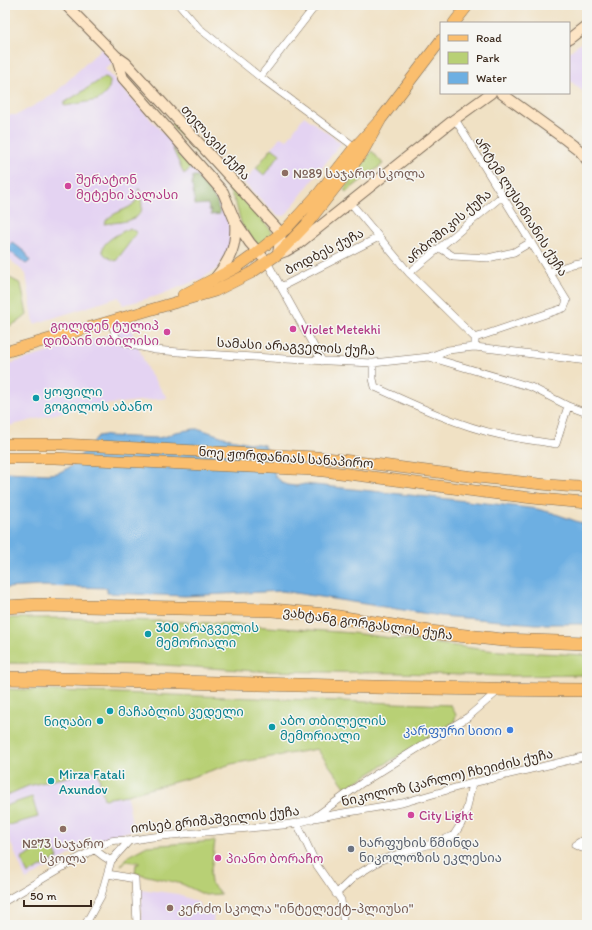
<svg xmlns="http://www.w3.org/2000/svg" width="592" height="930" viewBox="0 0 592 930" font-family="Itim,'Noto Sans Georgian',sans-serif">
<rect width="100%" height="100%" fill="#f6f6f2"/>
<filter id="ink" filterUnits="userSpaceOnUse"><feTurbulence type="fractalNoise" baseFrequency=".025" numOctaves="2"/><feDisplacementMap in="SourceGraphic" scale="8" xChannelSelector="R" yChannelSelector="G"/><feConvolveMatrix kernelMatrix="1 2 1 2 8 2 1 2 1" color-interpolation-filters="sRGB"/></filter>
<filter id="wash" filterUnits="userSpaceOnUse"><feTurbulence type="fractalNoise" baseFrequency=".012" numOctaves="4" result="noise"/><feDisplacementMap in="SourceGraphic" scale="16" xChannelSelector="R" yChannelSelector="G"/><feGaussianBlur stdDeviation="0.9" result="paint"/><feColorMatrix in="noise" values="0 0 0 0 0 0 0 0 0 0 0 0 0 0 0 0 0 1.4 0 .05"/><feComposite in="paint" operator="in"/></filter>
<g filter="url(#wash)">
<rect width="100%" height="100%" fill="#f0e1c4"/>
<!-- built -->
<path fill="#e4d3f2" d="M587 38V95L569 80V52Z
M102 48 115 60 105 69 214 189 228 214 231 245 218 268 203 278 157 296 123 305 119 297 34 324 26 274 5 255V115H17L53 95Z
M304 116 341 143 285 216 277 215 244 183 280 137 287 140Z
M131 328 148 371 167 398 83 407 5 427V365Z
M98 770 104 798 127 795 133 830 90 843 26 880 5 829V796L28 786Z
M140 889 178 894 199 903 201 912 214 911 213 925H142L141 906V903L142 902V895H140Z"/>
<!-- green -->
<path fill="#b8d075" stroke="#7a7d4a" d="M105 77 108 78 110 81C110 90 105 95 98 100L65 106 64 105V103Z
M173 123 271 230V235L260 244 256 243 242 226 236 204 227 186 171 125Z
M172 147 191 168 184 174Z
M272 148 280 154 264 175 256 168Z
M372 151 383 164 346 192 344 190Z
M139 188C140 194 142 202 142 207 141 223 116 222 104 224 110 211 130 211 136 201 138 198 138 193 139 188Z
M130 228 136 232V234L116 261C112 260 107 257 105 255 94 244 124 231 130 228Z
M10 278 21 284 27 315C21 321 14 324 5 328V287Z
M5 618H65L212 623 352 633 487 650 515 652 587 655V675L501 676 398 673 256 671 163 665 5 663Z
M5 689 451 705 456 715 454 722 346 788 317 749 231 764 189 778 127 795 104 799 97 770 28 786 5 796Z
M32 797 38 817 6 826 5 823V806Z
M215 841 212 864 210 873 211 883 221 894 205 895 182 884 135 873 136 864H139V862H133L127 861 121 865 125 859 132 854 147 846Z
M50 843 58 858 28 874 21 859Z"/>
<!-- forest -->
<path fill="#92b266" stroke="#666e42" d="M193 176H196L209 190 217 202 220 214 211 215V210H209L208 204 195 205 192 184Z"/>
<!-- water -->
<path fill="#6dafe2" stroke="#546c80" d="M12 242 26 253 30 261 26 264 7 249Z
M194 429H200L227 438 250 443 259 444 264 445 269 452 275 476 283 483 287 485 296 486 305 484 495 504 537 509 553 513 587 525V624H536L441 616 282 591 185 596 107 593V588L42 586 5 588V472L49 474 58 473 70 467 98 436 104 435 108 436 158 438 167 436 175 432Z"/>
</g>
<g filter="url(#ink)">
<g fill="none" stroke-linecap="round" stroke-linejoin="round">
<!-- street casing -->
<g stroke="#7a6a58" stroke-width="8">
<path id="street" d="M179 5 199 28 260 77 355 147
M260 77 316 5
M455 119 567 301 564 308 475 338
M350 202 409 273 475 338V343
M440 248 453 256 488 258 514 252 531 242
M267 262 322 361
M549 272 573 264 584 262 587 265
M409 273 502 196
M281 287 379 237
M111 321 116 337 119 340 132 345 155 350 191 353 286 359 373 363 429 357 448 350 474 347 494 349 587 361
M429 357 531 387 568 406 587 413
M373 363V379L375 387C414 405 459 426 501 435 519 439 538 441 556 444L568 406
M314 818 402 803 472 783 587 756
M297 823 316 864 341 900 343 918
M575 845 583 840 587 839
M575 845 582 848H587
M95 850 103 856 111 861
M108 874 135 879 137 925
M336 894 355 876 381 860 413 849 439 842 454 835 461 824 467 808 472 783
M5 901 73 861 110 841 117 840 129 841 145 838 162 836 283 825 297 823 312 819 362 783 468 717 499 690
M85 925 101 896 111 861 129 841"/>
</g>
<!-- secondary casing -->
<g stroke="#7a6a58" stroke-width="12">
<path id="secondary" d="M66 5 116 56 126 63 281 233 278 254 286 251 298 244 455 119 491 93
M569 39 587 25
M116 56 123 78 223 192 235 221 250 243 267 262
M501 93 566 140 579 150 587 160
M216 277C231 259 237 244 235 221"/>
</g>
<!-- primary casing -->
<g stroke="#7a6a58" stroke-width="12">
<path id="primary" d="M454 23 468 5
M183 295 237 267 251 257 286 229 319 193 355 147 381 119 441 40
M5 352 215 291 251 273 278 254 306 225 362 153 381 119
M5 444H61L316 457C382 464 448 475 514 481 539 484 563 487 587 487
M5 458H55L313 470C405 479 495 497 587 503"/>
</g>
<!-- highway casing -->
<g stroke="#7a6a58" stroke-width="14">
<path id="highway" d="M5 607 38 605 272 610 326 615 430 632 503 640 587 643
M5 678C199 681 393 690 587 690"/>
</g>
<!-- street -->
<use href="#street" stroke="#fff" stroke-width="7"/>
<!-- secondary -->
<use href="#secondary" stroke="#fde5c5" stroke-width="10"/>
<!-- primary -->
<use href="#primary" stroke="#fabe6e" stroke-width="11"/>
<!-- highway -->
<use href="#highway" stroke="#fabe6e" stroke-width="13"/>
</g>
</g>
<!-- markers -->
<g fill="#8d6e63" stroke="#f6f6f2" stroke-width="1.5">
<circle cx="285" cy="173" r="4"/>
<circle cx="63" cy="829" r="4"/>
<circle cx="170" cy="908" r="4"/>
</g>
<g fill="#d1479c" stroke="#f6f6f2" stroke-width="1.5">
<circle cx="68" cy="186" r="4"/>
<circle cx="293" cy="329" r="4"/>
<circle cx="167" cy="332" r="4"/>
<circle cx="411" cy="815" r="4"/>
<circle cx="218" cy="858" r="4"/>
</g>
<g fill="#0f9aa8" stroke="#f6f6f2" stroke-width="1.5">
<circle cx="36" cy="398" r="4"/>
<circle cx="148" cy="634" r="4"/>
<circle cx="110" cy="711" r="4"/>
<circle cx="100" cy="721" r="4"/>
<circle cx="272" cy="727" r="4"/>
<circle cx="51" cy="781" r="4"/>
</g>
<circle fill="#3f7fe0" stroke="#f6f6f2" stroke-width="1.5" cx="510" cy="730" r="4"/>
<circle fill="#6b7280" stroke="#f6f6f2" stroke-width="1.5" cx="351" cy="849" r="4"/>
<g text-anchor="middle" stroke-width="3" stroke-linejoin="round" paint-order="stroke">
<!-- street labels -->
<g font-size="13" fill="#3b2a1e" stroke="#f6f6f2">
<text transform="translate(216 142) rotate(48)" y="5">თელავის ქუჩა</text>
<text transform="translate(522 206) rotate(58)" y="5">არტემ ლუსინიანის ქუჩა</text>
<text transform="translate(448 226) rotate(-40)" y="5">არბოშიკის ქუჩა</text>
<text transform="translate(324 251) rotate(-27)" y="5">ბოდბეს ქუჩა</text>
<text transform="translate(296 346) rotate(3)" y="5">სამასი არაგველის ქუჩა</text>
<text transform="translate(286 457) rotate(4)" y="5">ნოე ჟორდანიას სანაპირო</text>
<text transform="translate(368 623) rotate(8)" y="5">ვახტანგ გორგასლის ქუჩა</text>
<text transform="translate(447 777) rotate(-13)" y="5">ნიკოლოზ (კარლო) ჩხეიძის ქუჩა</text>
<text transform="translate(215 819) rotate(-6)" y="5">იოსებ გრიშაშვილის ქუჩა</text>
</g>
<!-- education labels -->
<g font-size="13" fill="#785e54" stroke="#f6f6f2" text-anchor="start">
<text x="293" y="178">№89 საჯარო სკოლა</text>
<text x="63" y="848" text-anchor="middle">№73 საჯარო<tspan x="63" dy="15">სკოლა</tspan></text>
<text x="178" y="913">კერძო სკოლა "ინტელექტ-პლიუსი"</text>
</g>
<!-- hotel labels -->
<g font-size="13" fill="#b23c85" stroke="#f6f6f2" text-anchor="start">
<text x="76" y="184">შერატონ<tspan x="76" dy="15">მეტეხი პალასი</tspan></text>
<text x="159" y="330" text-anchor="end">გოლდენ ტულიპ<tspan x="159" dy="15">დიზაინ თბილისი</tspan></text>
<text x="301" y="334">Violet Metekhi</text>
<text x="419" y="820">City Light</text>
<text x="226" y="863">პიანო ბორაჩო</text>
</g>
<!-- culture labels -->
<g font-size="13" fill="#0d838f" stroke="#f6f6f2" text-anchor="start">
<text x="44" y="396">ყოფილი<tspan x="44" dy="15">გოგილოს აბანო</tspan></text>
<text x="156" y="632">300 არაგველის<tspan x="156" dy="15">მემორიალი</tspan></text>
<text x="118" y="716">მაჩაბლის კედელი</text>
<text x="280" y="725">აბო თბილელის<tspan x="280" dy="15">მემორიალი</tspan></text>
<text x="92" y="726" text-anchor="end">ნიღაბი</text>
<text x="59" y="779">Mirza Fatali<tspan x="59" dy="15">Axundov</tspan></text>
</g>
<!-- shop labels -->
<g font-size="13" fill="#366cbe" stroke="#f6f6f2" text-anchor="end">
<text x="502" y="735">კარფური სითი</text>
</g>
<!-- worship labels -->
<g font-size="13" fill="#5b616d" stroke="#f6f6f2" text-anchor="start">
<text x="359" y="847">ხარფუხის წმინდა<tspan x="359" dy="15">ნიკოლოზის ეკლესია</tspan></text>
</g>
</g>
<!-- margin -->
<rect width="592" height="930" fill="none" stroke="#f6f6f2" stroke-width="20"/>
<!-- legend -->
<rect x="440" y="22" width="130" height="72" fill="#f6f6f2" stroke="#aba49d"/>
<rect x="448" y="35" width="20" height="6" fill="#fabe6e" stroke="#aba49d"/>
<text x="476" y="42" font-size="12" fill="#3b2a1e">Road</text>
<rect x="448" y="52" width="20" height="12" fill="#b8d075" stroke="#aba49d"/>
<text x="476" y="62" font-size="12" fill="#3b2a1e">Park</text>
<rect x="448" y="72" width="20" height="12" fill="#6dafe2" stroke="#aba49d"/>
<text x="476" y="82" font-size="12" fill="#3b2a1e">Water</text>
<!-- scale -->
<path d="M24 900v6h67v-6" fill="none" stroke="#3b2a1e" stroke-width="2"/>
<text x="30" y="900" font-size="12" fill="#3b2a1e" stroke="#f6f6f2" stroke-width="3" paint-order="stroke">50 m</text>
</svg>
